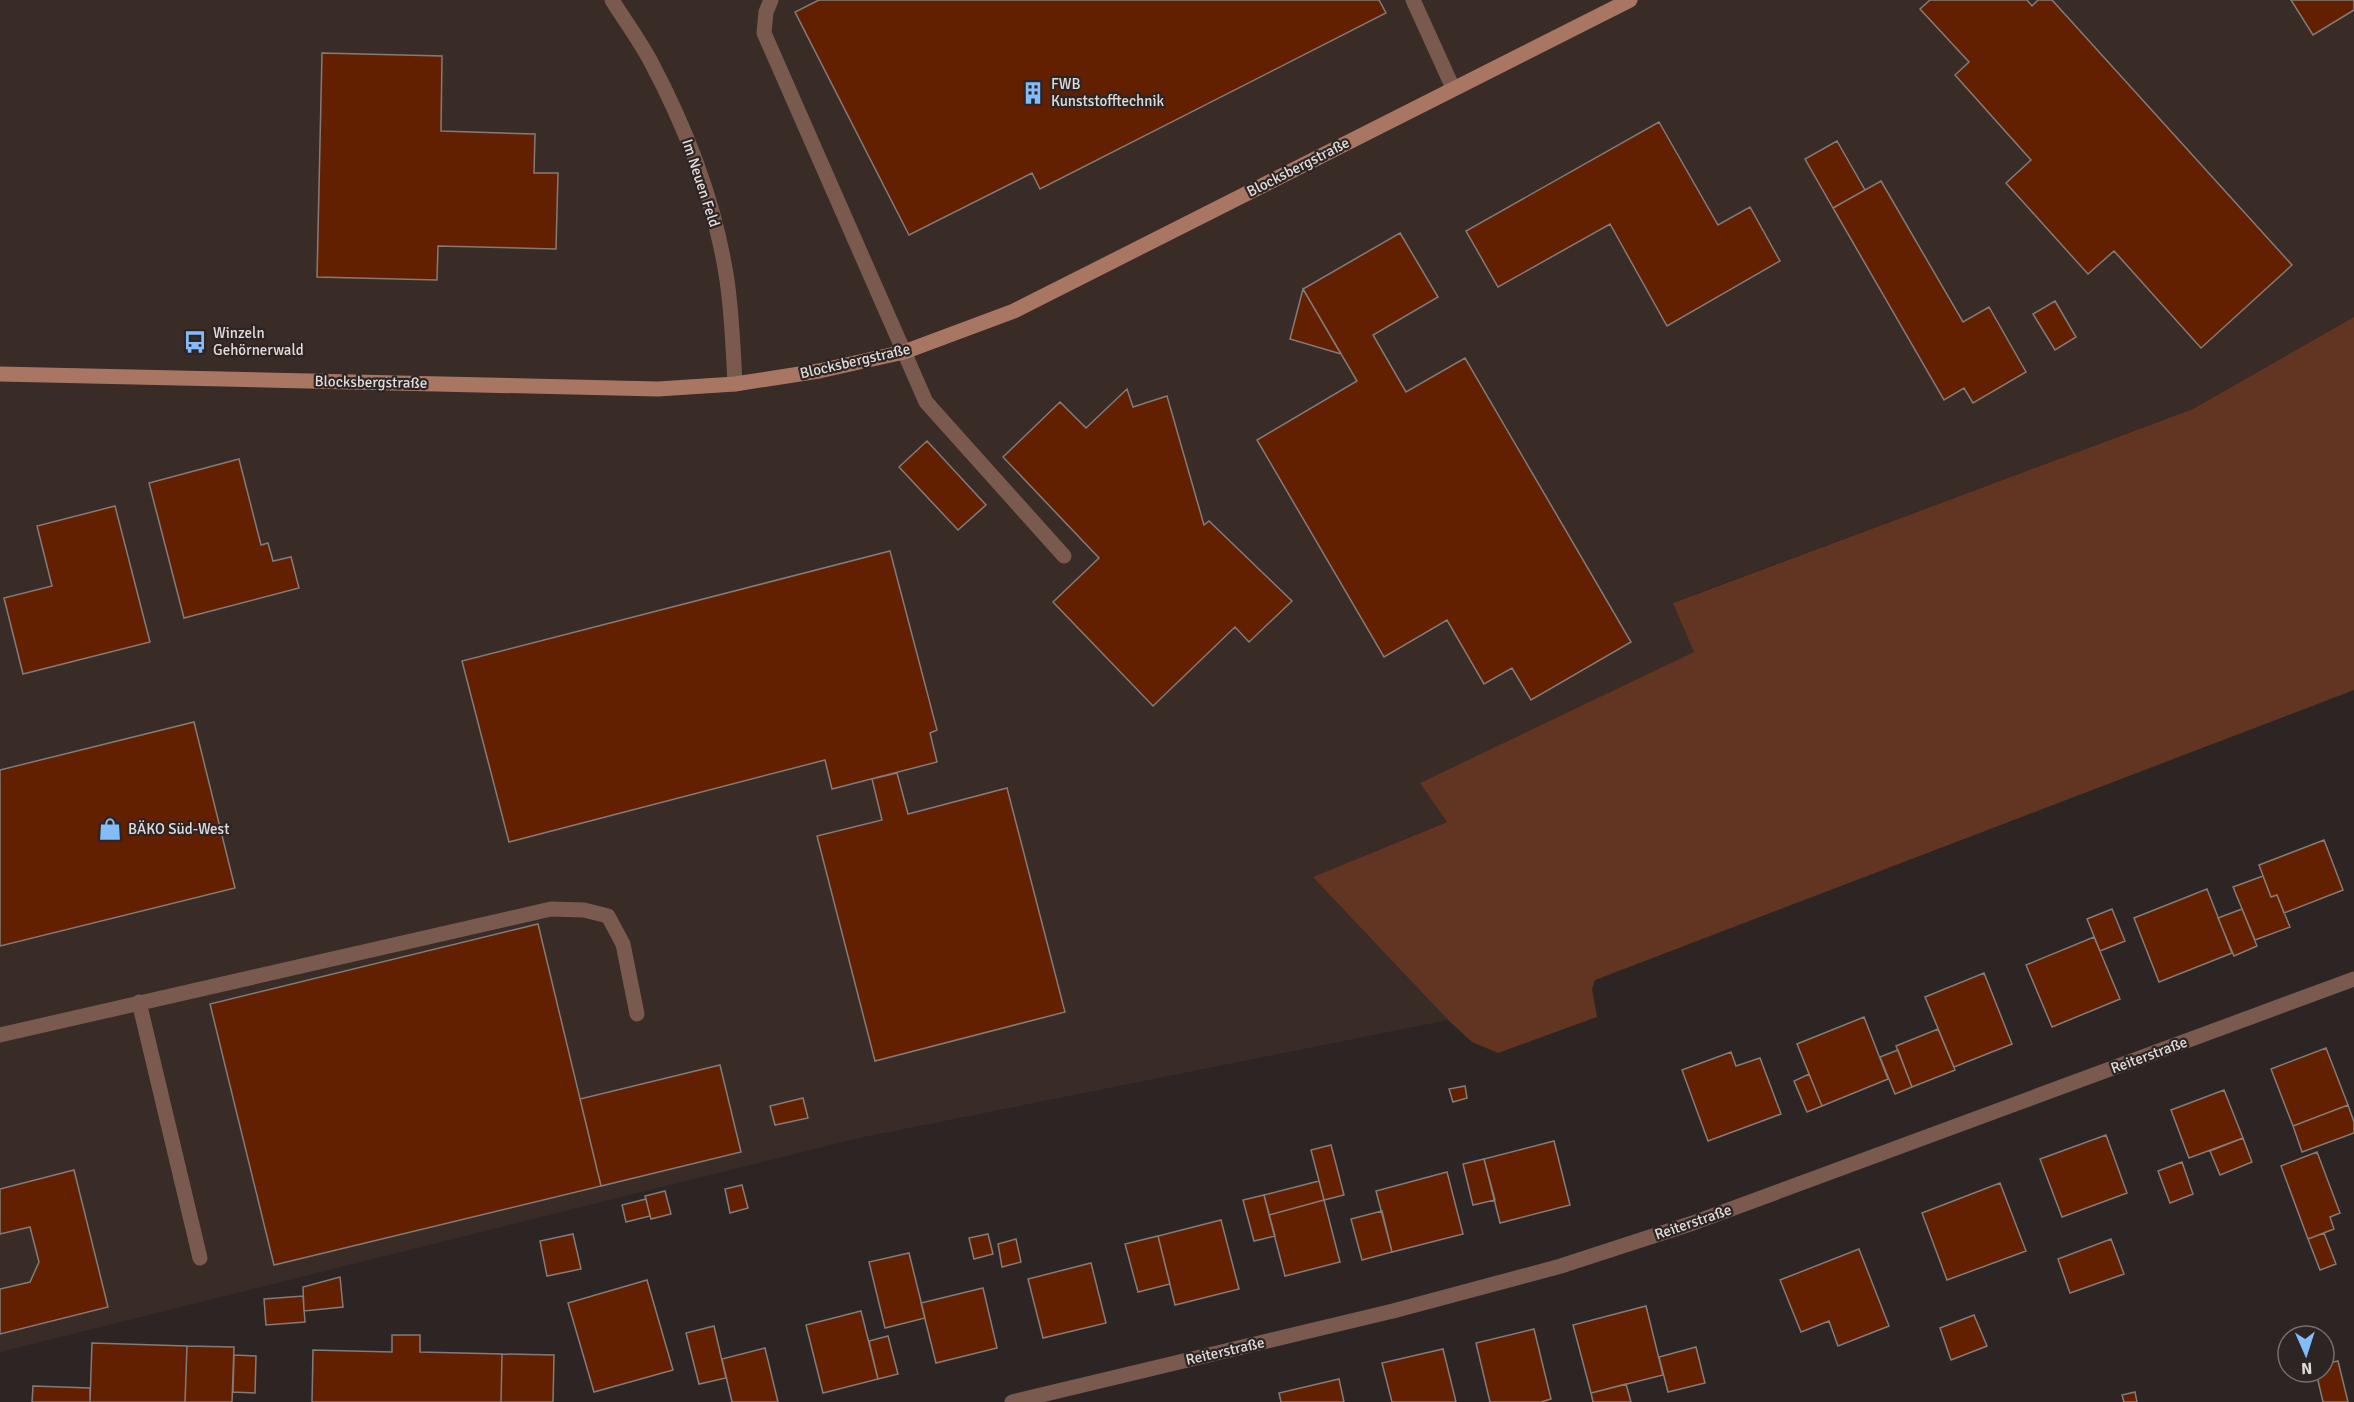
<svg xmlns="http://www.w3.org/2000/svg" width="2354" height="1402" viewBox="0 0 2354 1402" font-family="Signika,sans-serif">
<rect width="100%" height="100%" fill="#2d2523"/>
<!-- built -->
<path fill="#392b26" d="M0 0H2354V317L2193 409 1674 602 1695 652 1420 783 1448 821 1314 877 1448 1020 854 1139 0 1352Z"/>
<!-- green -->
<path fill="#623523" d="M2354 317V690L1595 980 1592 989 1597 1017 1498 1053 1472 1042 1448 1020 1313 877 1447 822 1420 783 1694 652 1673 603 2193 409Z"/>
<!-- building -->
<path fill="#622000" stroke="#847b78" stroke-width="1.5" d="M819 0H1379L1386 13 1040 189 1032 173 909 235 795 12Z
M1930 0H2027L2032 6 2038 0H2052L2292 265 2201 348 2114 251 2088 274 2006 183 2031 160 1955 75 1969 62 1920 9Z
M2291 0H2354V10L2313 35Z
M322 53 442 56 441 131 535 134 534 173H558L556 249 438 246 437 280 317 277Z
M1659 122 1718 225 1750 207 1780 261 1667 326 1610 224 1498 287 1466 231Z
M1837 141 1865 190 1833 208 1805 159Z
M1881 181 1963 322 1989 307 2026 372 1973 403 1964 388 1944 400 1833 208Z
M1400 233 1438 297 1373 335 1406 392 1465 358 1631 642 1531 700 1512 668 1484 684 1447 620 1384 657 1257 440 1357 381 1303 289Z
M1303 289 1341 354 1290 339Z
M2055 301 2076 337 2055 350 2033 314Z
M1127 389 1133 407 1167 396 1204 525 1209 521 1292 601 1249 642 1235 627 1153 706 1053 602 1099 558 1003 457 1060 402 1086 428Z
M927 441 986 505 958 530 899 467Z
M239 459 261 545 268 543 273 561 291 557 299 588 184 618 149 483Z
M115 506 150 642 23 674 4 598 52 586 37 526Z
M890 551 937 730 930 733 937 762 832 789 825 760 509 842 462 661Z
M194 722 235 888 0 946V770Z
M897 773 908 814 1007 788 1065 1012 875 1061 817 836 882 820 872 779Z
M2324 840 2343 890 2284 913 2277 895 2271 897 2259 865Z
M2263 876 2271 897 2277 895 2290 927 2255 940 2233 887Z
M2207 889 2232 953 2159 982 2134 918Z
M2112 909 2125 941 2100 951 2087 919Z
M2242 909 2257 946 2234 956 2218 918Z
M538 924 601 1186 274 1265 210 1004Z
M2094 937 2120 999 2052 1027 2026 965Z
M1984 973 2012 1044 1954 1067 1925 997Z
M1864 1017 1888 1079 1822 1106 1797 1044Z
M1938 1029 1955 1070 1912 1087 1896 1046Z
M2326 1048 2348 1105 2293 1126 2271 1069Z
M1898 1050 1912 1087 1895 1094 1880 1057Z
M1731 1052 1736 1066 1760 1058 1781 1114 1708 1141 1682 1070Z
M720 1065 741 1152 601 1186 580 1099Z
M1809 1074 1822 1106 1807 1112 1794 1081Z
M1465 1086 1467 1098 1453 1102 1449 1089Z
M2224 1090 2243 1138 2189 1158 2171 1110Z
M803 1098 808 1118 775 1125 770 1106Z
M2348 1105 2354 1122V1133L2302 1152 2293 1126Z
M2106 1135 2127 1193 2062 1217 2040 1159Z
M2243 1138 2252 1162 2220 1175 2210 1151Z
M1554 1141 1570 1205 1500 1223 1484 1159Z
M1331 1145 1344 1195 1324 1200 1311 1150Z
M2317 1152 2340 1213 2330 1217 2334 1229 2308 1239 2281 1166Z
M1484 1159 1495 1200 1473 1205 1463 1164Z
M2182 1162 2193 1194 2170 1203 2158 1171Z
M74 1170 108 1307 0 1334V1289L30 1282 39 1262 30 1227 0 1234V1189Z
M1447 1172 1463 1234 1392 1252 1376 1191Z
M1319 1181 1324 1200 1269 1215 1264 1195Z
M2000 1183 2026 1251 1947 1280 1922 1213Z
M742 1185 748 1208 730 1213 725 1189Z
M665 1191 671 1214 651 1219 645 1196Z
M1264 1195 1275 1236 1254 1241 1243 1200Z
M646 1199 650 1216 626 1222 622 1205Z
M1324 1200 1340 1262 1285 1276 1269 1215Z
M1382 1211 1392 1252 1362 1260 1351 1219Z
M1221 1220 1239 1289 1175 1305 1158 1236Z
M2324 1233 2336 1264 2320 1270 2308 1239Z
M573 1234 581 1269 547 1276 540 1241Z
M988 1234 993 1254 974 1259 969 1238Z
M1158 1236 1170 1284 1138 1292 1125 1244Z
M1016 1239 1021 1262 1002 1267 998 1244Z
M2111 1239 2124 1274 2070 1293 2058 1259Z
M1859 1249 1889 1326 1838 1346 1829 1321 1801 1332 1780 1280Z
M909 1253 925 1318 885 1328 869 1262Z
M1091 1263 1106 1323 1043 1338 1028 1279Z
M340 1277 343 1307 304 1311 303 1287Z
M647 1280 673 1370 594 1392 568 1303Z
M983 1288 997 1348 936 1363 921 1303Z
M303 1296 305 1322 266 1325 264 1299Z
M1646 1306 1663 1375 1591 1393 1573 1325Z
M861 1311 878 1379 823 1393 806 1325Z
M1974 1315 1987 1346 1951 1360 1940 1328Z
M714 1326 726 1378 699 1384 686 1333Z
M1534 1329 1551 1399 1541 1402H1490L1476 1343Z
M392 1335H420V1352L502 1354 501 1402H312L313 1350 392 1352Z
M888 1336 898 1374 878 1379 869 1341Z
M92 1343 187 1346 185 1402H90Z
M187 1346 234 1347 232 1402H185Z
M1696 1347 1705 1383 1668 1392 1659 1357Z
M765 1348 778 1402H732L722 1359Z
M1443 1349 1456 1402H1392L1382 1363Z
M502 1354 554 1355 553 1402H501Z
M234 1355 256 1356 255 1393 233 1392Z
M2338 1361 2348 1402H2323L2316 1372H2324V1364Z
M1339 1379 1344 1402H1281L1279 1393Z
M1626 1384 1631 1402H1593L1591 1393Z
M33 1386 90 1388V1402H32Z
M2135 1392 2137 1402H2124L2122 1395Z"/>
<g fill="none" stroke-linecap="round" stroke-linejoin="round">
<!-- lane -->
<path stroke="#7a5a4e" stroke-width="15" d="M771 0 766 12 764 33 926 402 1064 556
M1413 0 1453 88
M139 1002 200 1258
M0 1035 551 909 584 910 608 916 623 944 637 1014"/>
<!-- street -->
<path stroke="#7a5a4e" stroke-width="15" d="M612 0C625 21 640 41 651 62 686 128 714 200 726 274 732 310 733 347 735 384
M1012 1402 1393 1311 1561 1266 1693 1223 2354 979"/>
<!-- secondary -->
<path stroke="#a87663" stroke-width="15" d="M0 374 658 389 735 384 819 371 904 352 1014 311 1630 0"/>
</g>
<!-- icons -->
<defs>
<g id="building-bare" transform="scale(1.8)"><path d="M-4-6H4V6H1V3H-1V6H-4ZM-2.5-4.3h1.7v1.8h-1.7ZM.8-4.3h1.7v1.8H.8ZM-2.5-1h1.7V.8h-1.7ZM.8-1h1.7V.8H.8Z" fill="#83bcfb" stroke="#2d2523" stroke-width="2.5" paint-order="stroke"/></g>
<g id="bus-bare" transform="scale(1.8)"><path d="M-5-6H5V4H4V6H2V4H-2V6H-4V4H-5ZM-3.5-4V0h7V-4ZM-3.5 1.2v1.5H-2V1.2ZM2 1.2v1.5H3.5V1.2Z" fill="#83bcfb" stroke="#2d2523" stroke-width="2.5" paint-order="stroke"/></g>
<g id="shop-bare" transform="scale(1.8)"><path d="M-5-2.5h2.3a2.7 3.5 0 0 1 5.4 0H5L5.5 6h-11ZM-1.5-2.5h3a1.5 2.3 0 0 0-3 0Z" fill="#83bcfb" stroke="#2d2523" stroke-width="2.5" paint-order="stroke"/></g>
</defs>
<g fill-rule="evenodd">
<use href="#building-bare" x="1033" y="93"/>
<use href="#bus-bare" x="195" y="342"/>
<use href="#shop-bare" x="110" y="829"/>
</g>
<g text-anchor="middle" stroke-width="4.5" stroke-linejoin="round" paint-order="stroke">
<!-- poi labels -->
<g font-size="15" fill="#e1dcda" stroke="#2d2523" text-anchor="start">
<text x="1051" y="89">FWB<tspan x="1051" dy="17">Kunststofftechnik</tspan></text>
<text x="213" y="338">Winzeln<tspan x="213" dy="17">Gehörnerwald</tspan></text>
<text x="128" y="834">BÄKO Süd-West</text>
</g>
<!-- street labels -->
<g font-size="15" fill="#e1dcda" stroke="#2d2523">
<text transform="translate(1298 167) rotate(-27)" y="5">Blocksbergstraße</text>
<text transform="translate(701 183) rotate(72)" y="5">Im Neuen Feld</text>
<text transform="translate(855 361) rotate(-13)" y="5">Blocksbergstraße</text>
<text transform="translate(371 382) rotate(1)" y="5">Blocksbergstraße</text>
<text transform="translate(2149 1055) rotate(-20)" y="5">Reiterstraße</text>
<text transform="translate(1693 1222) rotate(-19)" y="5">Reiterstraße</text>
<text transform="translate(1225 1351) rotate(-13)" y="5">Reiterstraße</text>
</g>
</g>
<!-- north arrow -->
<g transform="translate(2306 1354) rotate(177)"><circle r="28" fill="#2d2523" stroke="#756e6c" stroke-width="1.5"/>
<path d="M0-4.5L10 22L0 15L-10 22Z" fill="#83bcfb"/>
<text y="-9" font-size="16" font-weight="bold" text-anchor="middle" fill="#e1dcda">N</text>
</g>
</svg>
